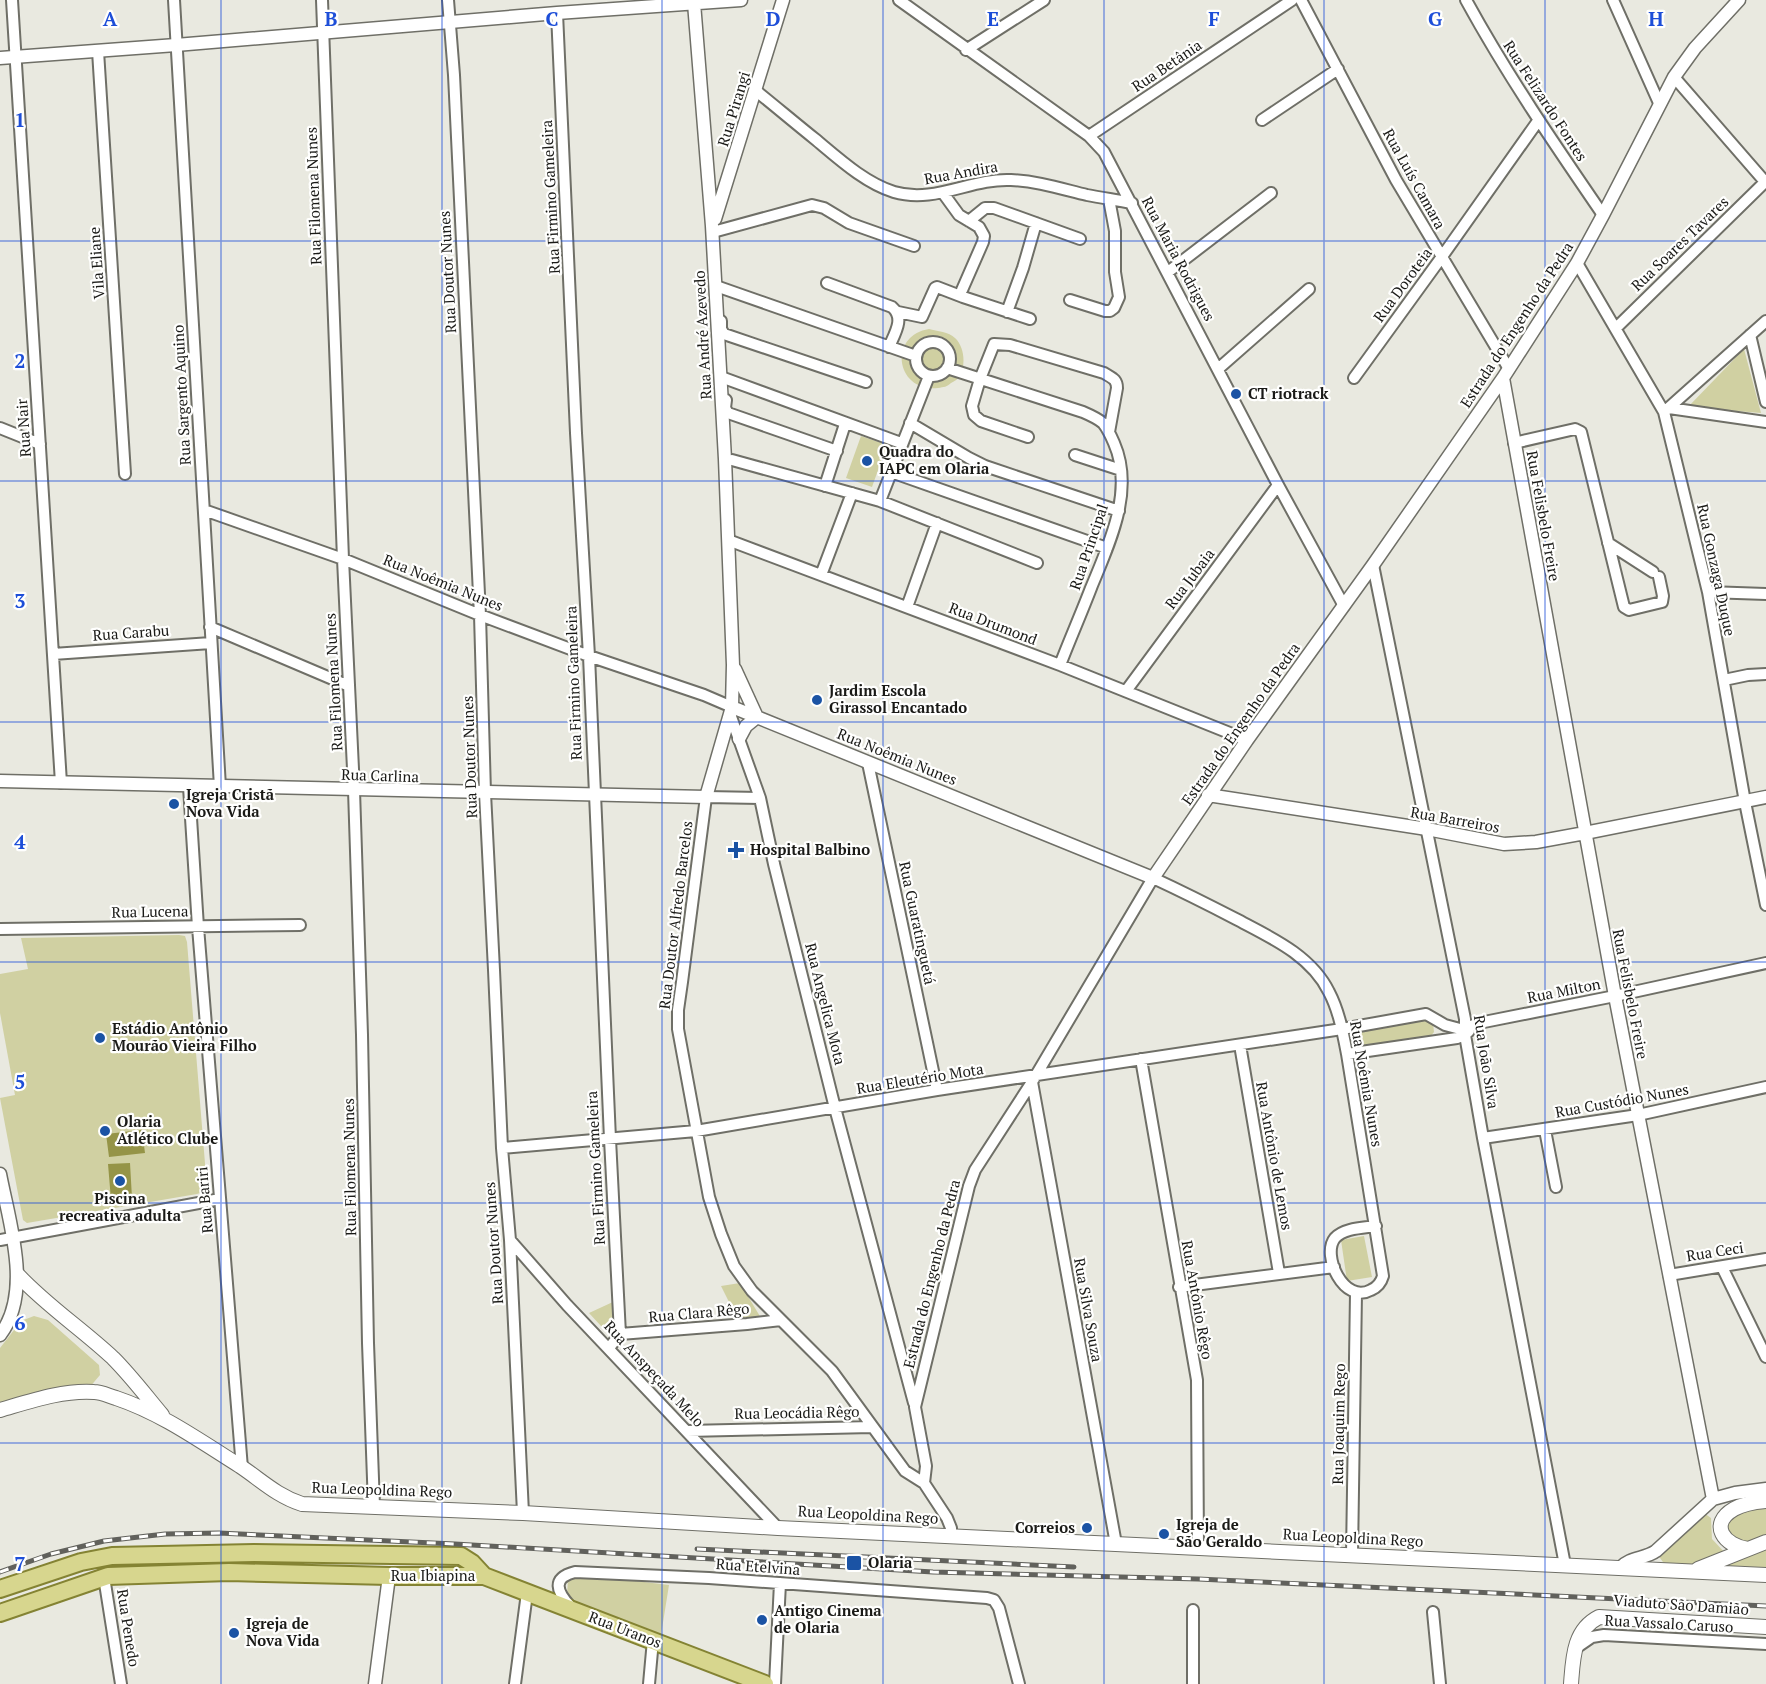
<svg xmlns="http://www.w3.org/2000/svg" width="1766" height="1684" viewBox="0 0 1766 1684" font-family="'PT Serif',serif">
<rect width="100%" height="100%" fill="#e9e9e0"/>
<!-- green -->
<path fill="#d0d0a2" d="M929 329C937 331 949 332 955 338 965 347 966 367 959 377 957 380 954 381 951 383 947 387 944 387 938 388 896 393 887 336 929 329Z
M1744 349 1761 413 1688 407Z
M861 436 887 445 872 487 846 478Z
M179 935 185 936 187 942 207 1188 203 1192 197 1194 27 1223 23 1220 0 1098 15 1095 0 1013V974L28 969 21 938Z
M1421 1018 1433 1023 1434 1032 1429 1038 1369 1047C1361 1044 1358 1039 1361 1030Z
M1364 1236 1372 1277 1347 1281 1341 1240Z
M740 1283 761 1318 739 1322 721 1286Z
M615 1301 616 1334 612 1338 589 1313Z
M34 1316 48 1320 99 1365 100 1375 89 1388 0 1404V1348L21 1321Z
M1766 1501V1575L1694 1571 1735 1548 1721 1522Z
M1704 1513 1711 1518 1712 1539 1727 1555 1695 1567 1665 1565 1658 1555Z
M578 1574 669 1585 661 1635 576 1603 567 1595 568 1579Z"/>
<!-- water -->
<path fill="#959447" d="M142 1130 145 1153 109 1157 106 1134Z
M130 1163 132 1198 111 1200 108 1164Z"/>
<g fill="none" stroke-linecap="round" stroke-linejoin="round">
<!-- minor casing -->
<g stroke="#6f6f67" stroke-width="14">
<path id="minor" d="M12 0 61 783
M174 0 220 787
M322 0 343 559 354 790 362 1035 368 1343 374 1506
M448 0 454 75 480 615 485 793 494 970 502 1148 510 1240 523 1513
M899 0 1089 136 1104 152 1278 485 1344 606
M1301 0 1396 180 1509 369
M1466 0C1507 75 1555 145 1603 215
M1613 0 1659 103
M557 13 576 433 589 656 610 1139 620 1334 609 1348
M966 50 1044 0
M98 51 125 474
M1674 77 1766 183
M755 90C775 106 795 123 815 139 839 159 865 183 894 192 935 204 971 178 1011 180 1037 181 1062 189 1087 195 1102 198 1117 200 1132 203
M1262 120 1338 69
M1089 136 1292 0
M943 193 959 215 979 227 984 236 983 242 962 290
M969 221 985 208H994L1080 239
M713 232 812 205 824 208 849 223 914 246
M1577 263 1664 412 1708 592 1745 802 1766 905
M1168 272 1271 193
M827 283 892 307C905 318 895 333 889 347
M716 286 916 356
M1070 300 1105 311H1110L1114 308 1119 297 1115 272V231L1109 199
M898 312 922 317 935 288 937 287 963 297 1030 319
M1007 312 1023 268 1036 223
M721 321V329L724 334 866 382
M1616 328 1765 182
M1750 335 1766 402
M916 359a17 17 0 1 1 34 0a17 17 0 1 1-34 0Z
M947 368 1083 412C1090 415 1097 418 1103 423 1108 429 1111 436 1114 443 1135 491 1109 544 1091 588 1081 614 1070 639 1060 665
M1218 369 1309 289
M721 377 901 443
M1354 378 1441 258 1538 121
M726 400 725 408 728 413 837 451
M1669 408 1766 422
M1664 412 1766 321
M910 423 969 458 985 466 1119 511
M0 428 40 444
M1028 437 981 421 974 415 972 406 980 379 994 344 1010 345 1104 373C1112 378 1117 379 1117 388L1109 432
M1514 443 1575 429 1581 432 1624 607 1629 610 1662 602 1663 596 1659 577
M1075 455 1121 470
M732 460 880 501 1037 563
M891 472 1107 548
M825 486 845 424
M880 501 929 376
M204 510 343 559 480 615 589 656 704 695 732 707
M728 540 1060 665 1247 740
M1608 543 1653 572
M1373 565 1465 1019V1035L1483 1138 1565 1565
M821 575 852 493
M1708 592 1766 594
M907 607 937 523
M210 627 349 686
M53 654 211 643
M1724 680 1748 675 1766 674
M1126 691 1278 485
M730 714 760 798 774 864 835 1108 914 1403
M868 763 937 1090
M189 787 198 927 242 1468
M760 798 706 797 682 982 678 1010V1029L709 1197 721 1234 734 1266 752 1291 832 1371 905 1471 924 1483
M0 929 300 925
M1240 1045 1279 1273
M1347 1054 1457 1038 1465 1035 1469 1031
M1141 1059 1197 1380 1198 1548
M1032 1082 1116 1544
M1545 1130 1556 1187
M1483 1138 1638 1115 1766 1087
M502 1148 696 1131 937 1090 1342 1029 1426 1014 1445 1025 1460 1029 1484 1022 1615 996 1766 963
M0 1240 220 1199
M510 1240 567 1305 778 1528
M1722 1267 1766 1357
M1669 1275 1766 1259
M1179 1287 1334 1267
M620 1334 747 1324 781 1320
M687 1431 872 1427
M951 1535V1528L947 1518 924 1483 926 1466 915 1407 969 1186 975 1170 1032 1082 1153 878C1181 891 1209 905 1236 919 1270 937 1311 955 1329 992 1339 1011 1343 1033 1347 1054L1383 1276C1381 1283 1378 1287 1371 1290 1344 1305 1321 1255 1335 1238 1344 1228 1363 1228 1376 1226
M1352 1555 1356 1293
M104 1577 121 1684
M570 1606C557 1592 551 1578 575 1572L709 1578 987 1598 994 1600 999 1608 1019 1684
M1433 1612 1440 1684
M1576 1648 1592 1637 1604 1635 1766 1644
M515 1684 527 1593
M649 1684 653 1640
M775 1684 780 1583
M1193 1684V1610"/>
</g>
<!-- tertiary casing -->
<g stroke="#6f6f67" stroke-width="15">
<path id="tertiary" d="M0 58 176 45 557 13 741 0
M715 219 783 0
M1503 378 1615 996 1713 1499 1656 1551C1645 1559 1630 1557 1620 1568
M735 669 757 717
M732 707 1153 878 1247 740 1373 565 1503 378 1577 263 1603 215 1674 77 1695 48 1739 0
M739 739 746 726 757 717
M0 781 706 797 732 707 733 665 725 459 712 226 694 3
M1208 795 1427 829 1504 844 1536 842 1585 833 1766 797
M0 1174C9 1222 33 1292 0 1335
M1713 1499 1735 1493 1766 1489
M375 1684 389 1576"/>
</g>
<!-- secondary casing -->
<g stroke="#6f6f67" stroke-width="16">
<path id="secondary" d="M18 1275C47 1306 82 1329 113 1358 131 1376 146 1396 162 1415
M0 1410C31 1401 62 1390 94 1392 101 1392 109 1396 116 1398 161 1413 200 1441 240 1466 261 1480 277 1496 302 1504L523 1513 778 1528 1766 1575
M1748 1549C1724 1546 1708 1524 1734 1509 1743 1504 1755 1502 1766 1501
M1698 1569 1766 1542
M1571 1684C1573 1659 1573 1630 1599 1617L1766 1627"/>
</g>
<!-- primary casing -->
<g stroke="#848333" stroke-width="20">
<path id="primary" d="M0 1589 81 1562 112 1556 254 1553 461 1556 472 1563 484 1576
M0 1613 108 1576 229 1572 389 1576H484L765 1684"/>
</g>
<!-- minor -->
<use href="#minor" stroke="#fff" stroke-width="10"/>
<!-- tertiary -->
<use href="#tertiary" stroke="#fff" stroke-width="12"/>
<!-- secondary -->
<use href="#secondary" stroke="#fff" stroke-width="14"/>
<!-- primary -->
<use href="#primary" stroke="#d7d68e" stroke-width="16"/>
<!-- rail casing -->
<g stroke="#61615c" stroke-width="5">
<path id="rail" d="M697 1549 1074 1567
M0 1572 51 1554 104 1541 165 1534 219 1533 455 1544 933 1572 1198 1579 1766 1606"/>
</g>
<!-- rail -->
<use href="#rail" stroke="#fffffe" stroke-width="3" stroke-dasharray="9" stroke-linecap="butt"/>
</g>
<!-- grid -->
<path fill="none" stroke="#1d4ed8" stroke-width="1.5" stroke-opacity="0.55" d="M221 0V1684M442 0V1684M662 0V1684M883 0V1684M1104 0V1684M1324 0V1684M1545 0V1684M0 241H1766M0 481H1766M0 722H1766M0 962H1766M0 1203H1766M0 1443H1766"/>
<!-- markers -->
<g fill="#1b53a4" stroke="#fffffe" stroke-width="2">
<circle cx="1236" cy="394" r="6"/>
<circle cx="867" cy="461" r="6"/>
<circle cx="817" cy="700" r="6"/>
<circle cx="174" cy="804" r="6"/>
<path d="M733 841h6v6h6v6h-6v6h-6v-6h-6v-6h6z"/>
<circle cx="100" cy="1038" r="6"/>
<circle cx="105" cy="1131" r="6"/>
<circle cx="120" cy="1181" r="6"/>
<circle cx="1087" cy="1528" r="6"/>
<circle cx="1164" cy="1534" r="6"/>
<rect x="846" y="1555" width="16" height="16" rx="3"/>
<circle cx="762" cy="1620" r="6"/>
<circle cx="234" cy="1633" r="6"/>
</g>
<g text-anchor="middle" stroke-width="4.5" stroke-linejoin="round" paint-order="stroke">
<!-- street labels -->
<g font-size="15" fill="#1a1a17" stroke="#fffffe">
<text transform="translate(1167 66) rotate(-34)" y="5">Rua Betânia</text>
<text transform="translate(1545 101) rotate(57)" y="5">Rua Felizardo Fontes</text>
<text transform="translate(734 109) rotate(-73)" y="5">Rua Pirangi</text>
<text transform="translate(961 173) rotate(-10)" y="5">Rua Andira</text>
<text transform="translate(1414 179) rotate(61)" y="5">Rua Luís Camara</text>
<text transform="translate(314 196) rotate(-92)" y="5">Rua Filomena Nunes</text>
<text transform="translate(551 197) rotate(-93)" y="5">Rua Firmino Gameleira</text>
<text transform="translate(1680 244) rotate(-44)" y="5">Rua Soares Tavares</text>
<text transform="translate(1178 259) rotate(62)" y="5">Rua Maria Rodrigues</text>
<text transform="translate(97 263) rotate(-94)" y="5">Vila Eliane</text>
<text transform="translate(448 272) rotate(-93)" y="5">Rua Doutor Nunes</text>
<text transform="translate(1403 285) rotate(-54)" y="5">Rua Doroteia</text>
<text transform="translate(1517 325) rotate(-57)" y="5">Estrada do Engenho da Pedra</text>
<text transform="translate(703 335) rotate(-93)" y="5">Rua André Azevedo</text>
<text transform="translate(182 395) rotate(-93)" y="5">Rua Sargento Aquino</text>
<text transform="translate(24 428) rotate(-94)" y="5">Rua Nair</text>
<text transform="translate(1543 516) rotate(80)" y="5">Rua Felisbelo Freire</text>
<text transform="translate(1089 547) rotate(-71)" y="5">Rua Principal</text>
<text transform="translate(1716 570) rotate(78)" y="5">Rua Gonzaga Duque</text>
<text transform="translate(1190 579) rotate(-53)" y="5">Rua Jubaia</text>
<text transform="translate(443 583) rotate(22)" y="5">Rua Noêmia Nunes</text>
<text transform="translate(993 624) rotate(21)" y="5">Rua Drumond</text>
<text transform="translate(131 633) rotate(-4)" y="5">Rua Carabu</text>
<text transform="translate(334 682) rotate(-93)" y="5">Rua Filomena Nunes</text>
<text transform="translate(574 683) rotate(-92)" y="5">Rua Firmino Gameleira</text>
<text transform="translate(1241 724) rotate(-55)" y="5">Estrada do Engenho da Pedra</text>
<text transform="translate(470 757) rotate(-92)" y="5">Rua Doutor Nunes</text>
<text transform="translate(897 757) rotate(22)" y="5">Rua Noêmia Nunes</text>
<text transform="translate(380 776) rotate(2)" y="5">Rua Carlina</text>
<text transform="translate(1455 820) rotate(10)" y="5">Rua Barreiros</text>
<text transform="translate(150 912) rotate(-1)" y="5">Rua Lucena</text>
<text transform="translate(676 915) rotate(-83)" y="5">Rua Doutor Alfredo Barcelos</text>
<text transform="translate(917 923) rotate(78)" y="5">Rua Guaratinguetá</text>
<text transform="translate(1564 991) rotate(-11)" y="5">Rua Milton</text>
<text transform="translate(1630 994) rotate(79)" y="5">Rua Felisbelo Freire</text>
<text transform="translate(825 1004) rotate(76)" y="5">Rua Angelica Mota</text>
<text transform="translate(1486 1062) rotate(81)" y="5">Rua João Silva</text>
<text transform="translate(920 1079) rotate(-9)" y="5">Rua Eleutério Mota</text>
<text transform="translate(1366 1084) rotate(80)" y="5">Rua Noêmia Nunes</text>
<text transform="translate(1622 1101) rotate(-10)" y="5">Rua Custódio Nunes</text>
<text transform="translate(1274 1156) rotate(80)" y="5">Rua Antônio de Lemos</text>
<text transform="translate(350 1167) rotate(-91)" y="5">Rua Filomena Nunes</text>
<text transform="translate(596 1168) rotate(-93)" y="5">Rua Firmino Gameleira</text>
<text transform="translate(205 1200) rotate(-95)" y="5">Rua Bariri</text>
<text transform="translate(494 1243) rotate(-94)" y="5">Rua Doutor Nunes</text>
<text transform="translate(1715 1252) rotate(-9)" y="5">Rua Ceci</text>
<text transform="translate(932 1274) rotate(-76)" y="5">Estrada do Engenho da Pedra</text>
<text transform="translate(1197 1300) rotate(80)" y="5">Rua Antônio Rêgo</text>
<text transform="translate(1088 1310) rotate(80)" y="5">Rua Silva Souza</text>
<text transform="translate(699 1313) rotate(-5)" y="5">Rua Clara Rêgo</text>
<text transform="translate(654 1374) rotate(47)" y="5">Rua Anspeçada Melo</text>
<text transform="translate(797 1413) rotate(-1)" y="5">Rua Leocádia Rêgo</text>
<text transform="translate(1339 1424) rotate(-89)" y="5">Rua Joaquim Rego</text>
<text transform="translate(382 1490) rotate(2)" y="5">Rua Leopoldina Rego</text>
<text transform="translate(868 1515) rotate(3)" y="5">Rua Leopoldina Rego</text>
<text transform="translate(1353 1538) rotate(3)" y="5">Rua Leopoldina Rego</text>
<text transform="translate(758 1567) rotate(4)" y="5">Rua Etelvina</text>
<text x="433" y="1581">Rua Ibiapina</text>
<text transform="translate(1681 1605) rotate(4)" y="5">Viaduto São Damião</text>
<text transform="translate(1669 1624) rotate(3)" y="5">Rua Vassalo Caruso</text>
<text transform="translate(128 1628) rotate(81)" y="5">Rua Penedo</text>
<text transform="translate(625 1630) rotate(21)" y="5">Rua Uranos</text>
</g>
<!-- poi labels -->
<g font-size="15" font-weight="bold" fill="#1a1a17" stroke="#fffffe" text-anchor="start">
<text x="1248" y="399">CT riotrack</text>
<text x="879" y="457">Quadra do<tspan x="879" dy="17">IAPC em Olaria</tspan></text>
<text x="829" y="696">Jardim Escola<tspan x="829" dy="17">Girassol Encantado</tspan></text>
<text x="186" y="800">Igreja Cristã<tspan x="186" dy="17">Nova Vida</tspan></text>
<text x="750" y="855">Hospital Balbino</text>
<text x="112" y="1034">Estádio Antônio<tspan x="112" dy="17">Mourão Vieira Filho</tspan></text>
<text x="117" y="1127">Olaria<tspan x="117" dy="17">Atlético Clube</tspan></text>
<text x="120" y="1204" text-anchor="middle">Piscina<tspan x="120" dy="17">recreativa adulta</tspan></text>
<text x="1176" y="1530">Igreja de<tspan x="1176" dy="17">São Geraldo</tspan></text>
<text x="1075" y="1533" text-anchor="end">Correios</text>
<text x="868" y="1568">Olaria</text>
<text x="774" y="1616">Antigo Cinema<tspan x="774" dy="17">de Olaria</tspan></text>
<text x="246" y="1629">Igreja de<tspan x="246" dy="17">Nova Vida</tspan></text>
</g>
</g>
<g font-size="20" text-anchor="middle" font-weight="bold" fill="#1d4ed8" stroke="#fffffe" stroke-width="4.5" stroke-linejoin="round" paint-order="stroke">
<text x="110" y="26">A</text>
<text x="331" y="26">B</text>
<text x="552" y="26">C</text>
<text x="773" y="26">D</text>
<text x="993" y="26">E</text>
<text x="1214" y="26">F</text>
<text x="1435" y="26">G</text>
<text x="1656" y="26">H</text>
<text x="20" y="127">1</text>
<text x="20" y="368">2</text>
<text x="20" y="608">3</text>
<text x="20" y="849">4</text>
<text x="20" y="1089">5</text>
<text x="20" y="1330">6</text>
<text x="20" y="1571">7</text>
</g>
</svg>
